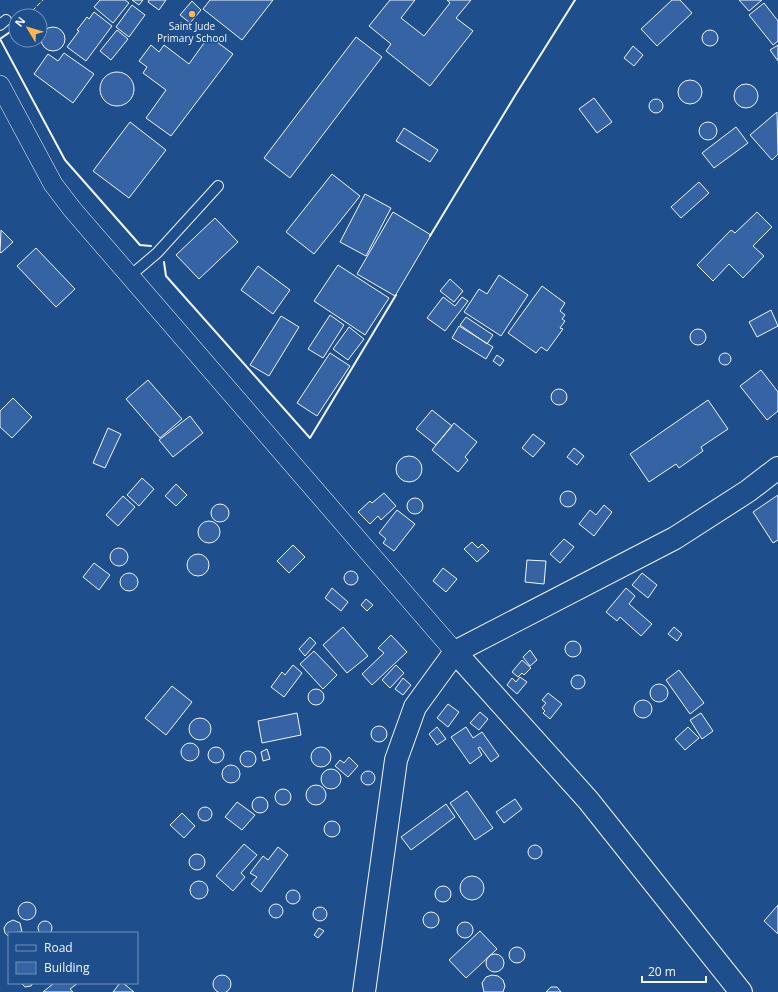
<svg xmlns="http://www.w3.org/2000/svg" width="778" height="992" viewBox="0 0 778 992" font-family="'Open Sans',sans-serif">
<rect width="100%" height="100%" fill="#1f4e8c"/>
<!-- building -->
<path fill="#3563a3" stroke="#f2f6ff" d="M100 0H125L129 3 113 23 94 7Z
M132 0H143L139 5Z
M149 0H166L159 10 148 2Z
M210 0H273L242 40 203 9Z
M390 0H415L401 18 424 36 450 3 447 0H471L456 18 473 31 430 86 386 51 391 44 369 26Z
M672 0H680L692 13 657 46 641 29Z
M739 0H762L749 11Z
M192 1 201 10 190 23 180 15Z
M764 3 778 21V41L773 45 749 15Z
M132 5 145 15 129 37 116 27Z
M94 12 112 26 86 61 67 47 79 31 77 30 87 17 89 19Z
M41 39a12 12 0 1 1 24 0a12 12 0 1 1-24 0Z
M702 38a8 8 0 1 1 16 0a8 8 0 1 1-16 0Z
M117 30 128 39 111 60 100 51Z
M209 36 233 54 171 136 146 118 166 90 143 73 147 67 139 61 151 45 159 52 164 45 189 64Z
M356 37 382 57 290 178 264 158Z
M778 45V61L770 50Z
M633 46 643 55 634 66 624 58Z
M64 53 94 74 73 103 34 74 48 54 58 61Z
M100 89a17 17 0 1 1 34 0a17 17 0 1 1-34 0Z
M678 92a12 12 0 1 1 24 0a12 12 0 1 1-24 0Z
M734 96a12 12 0 1 1 24 0a12 12 0 1 1-24 0Z
M594 98 612 122 597 133 579 109Z
M649 106a7 7 0 1 1 14 0a7 7 0 1 1-14 0Z
M777 112 778 154 772 160 750 135Z
M699 131a9 9 0 1 1 18 0a9 9 0 1 1-18 0Z
M130 122 166 150 129 198 93 171Z
M736 127 748 143 714 168 702 153Z
M404 128 438 150 430 162 396 141Z
M332 174 360 196 314 254 286 232Z
M699 182 709 193 681 218 671 207Z
M365 194 391 208 366 256 340 242Z
M393 212 431 235 395 296 357 274Z
M757 212 772 227 753 246 764 256 743 278 729 264 713 281 697 265 731 230 735 233Z
M215 218 238 242 199 279 176 255Z
M1 230 13 242 1 253 0 252Z
M36 248 75 289 56 307 17 266Z
M338 265 389 298 365 335 314 301Z
M258 266 290 290 273 314 241 290Z
M499 275 528 295 501 336 464 312 479 289 487 294Z
M450 279 463 291 454 302 440 291Z
M542 286 565 303 560 311 565 315 562 319 565 321 560 328 563 329 547 351 541 347 536 353 508 333Z
M443 297 455 306 462 297 468 301 445 331 427 318Z
M771 310 778 326 757 337 749 322Z
M330 315 344 325 323 358 308 349Z
M281 316 299 327 269 376 250 365Z
M466 317 493 335 487 344 460 325Z
M459 326 493 347 486 359 452 338Z
M349 327 364 339 348 360 333 349Z
M690 337a8 8 0 1 1 16 0a8 8 0 1 1-16 0Z
M719 359a6 6 0 1 1 12 0a6 6 0 1 1-12 0Z
M330 353 350 366 317 416 297 403Z
M497 355 504 360 500 366 493 361Z
M761 370 778 392V411L767 420 740 386Z
M148 380 182 419 160 438 126 399Z
M551 397a8 8 0 1 1 16 0a8 8 0 1 1-16 0Z
M13 398 32 417 12 438 0 427V411Z
M708 400 728 429 701 447 703 451 679 468 676 464 649 482 630 454Z
M432 410 452 426 436 445 416 429Z
M190 416 203 433 173 457 159 440Z
M454 423 477 442 465 457 468 460 458 472 432 450Z
M108 428 121 434 105 468 93 463Z
M533 434 545 443 533 457 522 448Z
M574 448 584 456 577 465 567 457Z
M396 469a13 13 0 1 1 26 0a13 13 0 1 1-26 0Z
M142 478 154 489 139 506 127 495Z
M176 484 187 495 176 506 165 496Z
M560 499a8 8 0 1 1 16 0a8 8 0 1 1-16 0Z
M384 493 396 506 381 520 378 516 370 524 358 512 370 501 372 503Z
M778 495V540L773 543 753 512Z
M123 496 135 507 118 526 106 515Z
M407 506a8 8 0 1 1 16 0a8 8 0 1 1-16 0Z
M211 513a9 9 0 1 1 18 0a9 9 0 1 1-18 0Z
M604 505 612 512 594 536 579 524 590 510 596 515Z
M397 510 415 524 394 551 383 543 386 539 379 533Z
M198 532a11 11 0 1 1 22 0a11 11 0 1 1-22 0Z
M564 539 574 547 560 563 550 554Z
M472 542 478 548 482 544 489 551 477 562 464 549Z
M293 545 305 557 289 573 277 561Z
M110 557a9 9 0 1 1 18 0a9 9 0 1 1-18 0Z
M187 565a11 11 0 1 1 22 0a11 11 0 1 1-22 0Z
M527 560 546 561 544 584 525 582Z
M94 563 110 575 99 590 83 577Z
M443 568 457 579 446 592 433 581Z
M344 578a7 7 0 1 1 14 0a7 7 0 1 1-14 0Z
M120 582a9 9 0 1 1 18 0a9 9 0 1 1-18 0Z
M642 573 657 585 648 598 632 585Z
M332 588 348 602 341 611 325 598Z
M626 588 635 596 629 604 652 624 641 636 620 617 617 621 606 612Z
M366 599 373 605 367 611 361 605Z
M343 627 368 656 347 673 323 645Z
M674 627 682 634 677 641 668 634Z
M391 635 407 652 372 685 362 674 384 653 378 648Z
M310 637 316 643 305 656 299 649Z
M565 649a8 8 0 1 1 16 0a8 8 0 1 1-16 0Z
M530 650 537 660 530 666 523 657Z
M314 651 337 675 323 689 300 664Z
M522 660 531 668 524 675 522 673 518 677 512 672Z
M293 665 302 673 284 697 271 687 282 672 285 675Z
M396 665 404 673 390 688 382 680Z
M679 670 704 703 690 714 666 680Z
M571 682a7 7 0 1 1 14 0a7 7 0 1 1-14 0Z
M520 677 527 682 517 694 507 685 512 678 516 682Z
M403 678 411 685 403 695 395 689Z
M650 693a9 9 0 1 1 18 0a9 9 0 1 1-18 0Z
M172 686 192 702 166 735 145 718Z
M308 697a8 8 0 1 1 16 0a8 8 0 1 1-16 0Z
M548 693 562 704 550 719 543 713 545 711 542 708 546 703 542 700Z
M634 709a9 9 0 1 1 18 0a9 9 0 1 1-18 0Z
M448 704 459 712 448 727 437 718Z
M480 712 488 719 479 730 470 723Z
M297 713 301 735 262 743 258 721Z
M701 713 713 731 702 739 690 720Z
M189 729a11 11 0 1 1 22 0a11 11 0 1 1-22 0Z
M371 734a8 8 0 1 1 16 0a8 8 0 1 1-16 0Z
M437 727 446 739 437 745 429 734Z
M466 727 473 738 482 732 499 756 491 762 480 747 478 748 482 755 470 764 451 737Z
M688 727 699 738 685 750 675 739Z
M181 752a9 9 0 1 1 18 0a9 9 0 1 1-18 0Z
M208 755a8 8 0 1 1 16 0a8 8 0 1 1-16 0Z
M311 757a10 10 0 1 1 20 0a10 10 0 1 1-20 0Z
M267 749 270 759 263 761 261 752Z
M240 759a8 8 0 1 1 16 0a8 8 0 1 1-16 0Z
M349 757 358 766 348 777 335 766 340 760 344 763Z
M222 774a9 9 0 1 1 18 0a9 9 0 1 1-18 0Z
M321 779a10 10 0 1 1 20 0a10 10 0 1 1-20 0Z
M361 778a7 7 0 1 1 14 0a7 7 0 1 1-14 0Z
M306 795a10 10 0 1 1 20 0a10 10 0 1 1-20 0Z
M275 797a8 8 0 1 1 16 0a8 8 0 1 1-16 0Z
M467 791 493 828 475 840 450 803Z
M252 805a8 8 0 1 1 16 0a8 8 0 1 1-16 0Z
M515 799 522 809 504 823 496 812Z
M237 802 255 815 242 830 225 817Z
M446 804 455 817 411 850 401 837Z
M198 814a7 7 0 1 1 14 0a7 7 0 1 1-14 0Z
M182 813 195 826 184 838 170 825Z
M324 829a8 8 0 1 1 16 0a8 8 0 1 1-16 0Z
M244 844 257 855 241 873 245 877 233 891 216 876Z
M528 852a7 7 0 1 1 14 0a7 7 0 1 1-14 0Z
M278 847 288 855 261 892 251 884 257 877 250 873 263 856 268 860Z
M189 862a8 8 0 1 1 16 0a8 8 0 1 1-16 0Z
M460 888a12 12 0 1 1 24 0a12 12 0 1 1-24 0Z
M190 890a9 9 0 1 1 18 0a9 9 0 1 1-18 0Z
M435 894a8 8 0 1 1 16 0a8 8 0 1 1-16 0Z
M286 897a7 7 0 1 1 14 0a7 7 0 1 1-14 0Z
M18 911a9 9 0 1 1 18 0a9 9 0 1 1-18 0Z
M269 911a7 7 0 1 1 14 0a7 7 0 1 1-14 0Z
M778 905V934L764 921Z
M313 914a7 7 0 1 1 14 0a7 7 0 1 1-14 0Z
M423 920a8 8 0 1 1 16 0a8 8 0 1 1-16 0Z
M13 920 20 923 22 932 9 933V937L5 933 4 928 7 923Z
M38 928a7 7 0 1 1 14 0a7 7 0 1 1-14 0Z
M457 930a8 8 0 1 1 16 0a8 8 0 1 1-16 0Z
M319 928 324 931 318 938 314 935Z
M480 931 497 949 466 978 449 960Z
M509 955a8 8 0 1 1 16 0a8 8 0 1 1-16 0Z
M486 963a9 9 0 1 1 18 0a9 9 0 1 1-18 0Z
M492 975 498 976 503 980 505 986 503 992H484L482 983 486 977Z
M213 984a9 9 0 1 1 18 0a9 9 0 1 1-18 0Z
M21 983H33L31 986 25 987Z
M54 983H78L70 989 73 992H43Z
M120 983H123L134 992H113Z
M551 987H557L561 992H546Z"/>
<g fill="none" stroke-linecap="round" stroke-linejoin="round">
<!-- lane casing -->
<g stroke="#f2f6ff" stroke-width="12">
<path id="lane" d="M0 25 6 20
M130 276 157 253 218 186"/>
</g>
<!-- street casing -->
<g stroke="#f2f6ff" stroke-width="20">
<path id="street" d="M0 85 53 184 72 209 455 652"/>
</g>
<!-- secondary casing -->
<g stroke="#f2f6ff" stroke-width="24">
<path id="secondary" d="M455 652 588 800 741 992
M364 992 396 760 415 707 455 652 675 538 748 491 778 468"/>
</g>
<!-- lane -->
<use href="#lane" stroke="#1f4e8c" stroke-width="10"/>
<!-- street -->
<use href="#street" stroke="#1f4e8c" stroke-width="19"/>
<!-- secondary -->
<use href="#secondary" stroke="#1f4e8c" stroke-width="22"/>
<!-- fence -->
<path stroke="#f2f6ff" stroke-width="1" stroke-dasharray="5 2" stroke-linecap="butt" d="M27 16 43 0
M13 30 16 27"/>
<!-- wall -->
<path stroke="#f2f6ff" stroke-width="2" d="M13 30 0 39 65 160 140 245 151 246
M430 236 516 94 575 0
M164 262 166 276 310 438 396 295"/>
</g>
<!-- markers -->
<circle fill="#ffb74d" stroke="#1f4e8c" stroke-width="1.5" cx="192" cy="14" r="4"/>
<g text-anchor="middle" stroke-width="3" stroke-linejoin="round" paint-order="stroke">
<!-- poi labels -->
<g font-size="10" fill="#f2f6ff" stroke="#1f4e8c">
<text x="192" y="30">Saint Jude<tspan x="192" dy="12">Primary School</tspan></text>
</g>
</g>
<!-- legend -->
<rect x="8" y="932" width="130" height="52" fill="#1f4e8c" stroke="#7391ba"/>
<rect x="16" y="945" width="20" height="6" fill="#1f4e8c" stroke="#7391ba"/>
<text x="44" y="952" font-size="12" fill="#f2f6ff">Road</text>
<rect x="16" y="962" width="20" height="12" fill="#3563a3" stroke="#7391ba"/>
<text x="44" y="972" font-size="12" fill="#f2f6ff">Building</text>
<!-- north arrow -->
<g transform="translate(28 28) rotate(308)"><circle r="19" fill="#1f4e8c" stroke="#7391ba"/>
<path d="M0-3L7 15L0 10L-7 15Z" fill="#ffb74d"/>
<text y="-6" font-size="11" font-weight="bold" text-anchor="middle" fill="#f2f6ff">N</text>
</g>
<!-- scale -->
<path d="M642 976v6h64v-6" fill="none" stroke="#f2f6ff" stroke-width="2"/>
<text x="648" y="976" font-size="12" fill="#f2f6ff" stroke="#1f4e8c" stroke-width="3" paint-order="stroke">20 m</text>
</svg>
